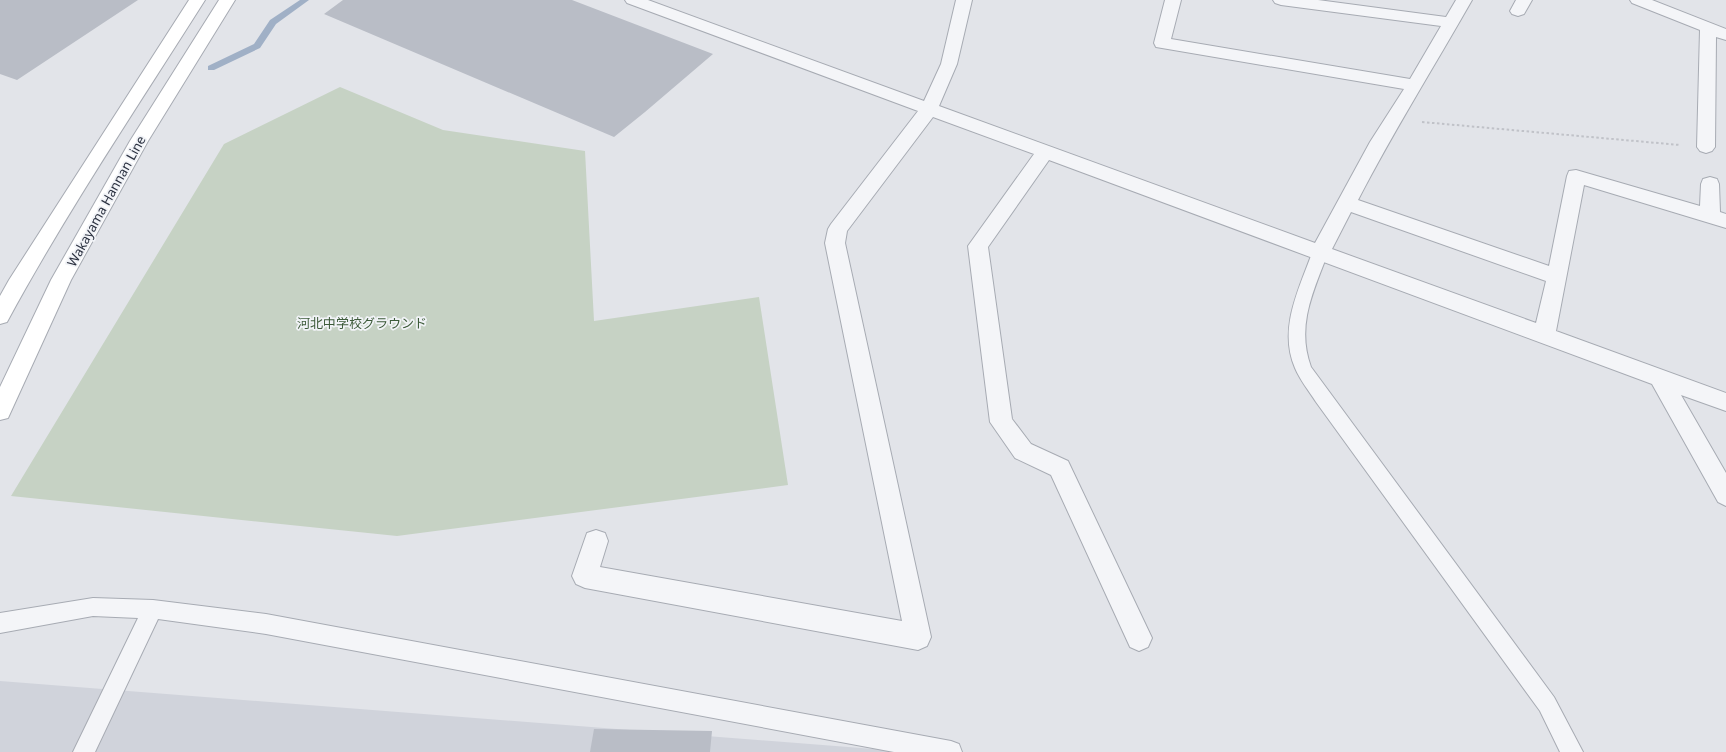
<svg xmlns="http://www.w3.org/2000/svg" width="1726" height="752" viewBox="0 0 1726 752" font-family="'Noto Sans','Noto Sans JP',sans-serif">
<rect width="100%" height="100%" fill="#e2e4e9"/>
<!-- built -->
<path fill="#d0d3db" d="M0 681 912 752H0Z"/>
<!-- green -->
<path fill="#c6d2c4" d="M340 87 443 130 585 151 594 321 759 297 788 485 397 536 11 496 224 144Z"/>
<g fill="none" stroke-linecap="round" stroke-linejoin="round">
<!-- stream -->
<path fill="#a0b0c6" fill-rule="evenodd" d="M300 0H309L276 24 260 48 214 70H208V66L254 44 270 20Z"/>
</g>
<!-- building -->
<path fill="#b9bdc6" d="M0 0H138L17 80 0 74Z
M343 0H572L713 54 645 112 614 137 324 14Z
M594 729 712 731 710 752H590Z"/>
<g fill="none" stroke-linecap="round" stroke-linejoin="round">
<!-- lane casing -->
<g stroke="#a7abb3" stroke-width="2">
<path id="lane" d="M1320 247 1325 249 1328 253C1313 292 1296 326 1311 367L1554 697 1583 752H1560L1540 711 1316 402C1309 391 1300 380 1295 368 1278 329 1299 289 1312 253L1315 249Z
M93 598 153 600 266 614 951 741 959 744 962 752H894L266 634 158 619 95 752H73L138 618 93 616 0 633V613Z"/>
</g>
<!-- street casing -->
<g stroke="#a7abb3" stroke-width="2">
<path id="street" d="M625 0H648L924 101 941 64 956 0H972L957 64 939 106 1315 243 1370 142 1404 89 1156 47 1154 43 1165 0H1181L1171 39 1410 79 1441 26 1281 5 1275 3 1273 0H1318L1446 17 1456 0H1472C1434 67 1393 132 1358 200L1549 266 1567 176 1569 171 1576 170 1700 206 1701 184 1703 179 1710 177 1717 179 1719 184 1720 212 1726 214V228L1584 185 1556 331 1726 393V411L1681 395 1726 473V506L1718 502 1652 384 1049 160 988 247 1012 419 1031 444 1068 461 1152 638 1148 647 1139 651 1130 647 1051 475 1015 458 990 422 968 246 1034 154 933 117 847 231 845 243 931 637 927 646 918 650 585 588 576 584 572 576 587 533 596 530 605 533 608 541 600 567 902 621 825 243 828 229 831 224 918 111 627 3ZM1351 212 1546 281 1536 323 1332 249Z
M1516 0H1532L1524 14 1518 16 1512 14 1510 11Z
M1630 0H1652L1726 29V40L1716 37 1715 147 1712 151 1706 153 1700 151 1697 147 1700 30 1632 3Z"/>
</g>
<!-- secondary casing -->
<g stroke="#a7abb3" stroke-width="2">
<path id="secondary" d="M189 0H205C138 106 67 211 7 322L0 324V296L9 280Z
M219 0H235L148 141 71 280 8 418 0 420V387L51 280 130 141Z"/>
</g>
<!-- path -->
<path stroke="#c0c2c8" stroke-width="2" stroke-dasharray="2.5 2.5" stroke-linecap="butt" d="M1422 122 1680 145"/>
<!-- lane -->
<use href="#lane" fill="#f4f5f8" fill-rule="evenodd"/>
<!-- street -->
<use href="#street" fill="#f4f5f8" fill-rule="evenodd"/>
<!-- secondary -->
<use href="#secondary" fill="#fff" fill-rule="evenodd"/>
</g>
<g text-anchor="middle" stroke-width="3.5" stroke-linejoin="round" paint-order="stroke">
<!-- street labels -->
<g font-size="13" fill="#2b3140" stroke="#f1f3f7">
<text transform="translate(106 201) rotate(-61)" y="5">Wakayama Hannan Line</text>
</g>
<!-- park labels -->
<g font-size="13" fill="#3d5b3a" stroke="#f1f3f7">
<text x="362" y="328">河北中学校グラウンド</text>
</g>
</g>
</svg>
